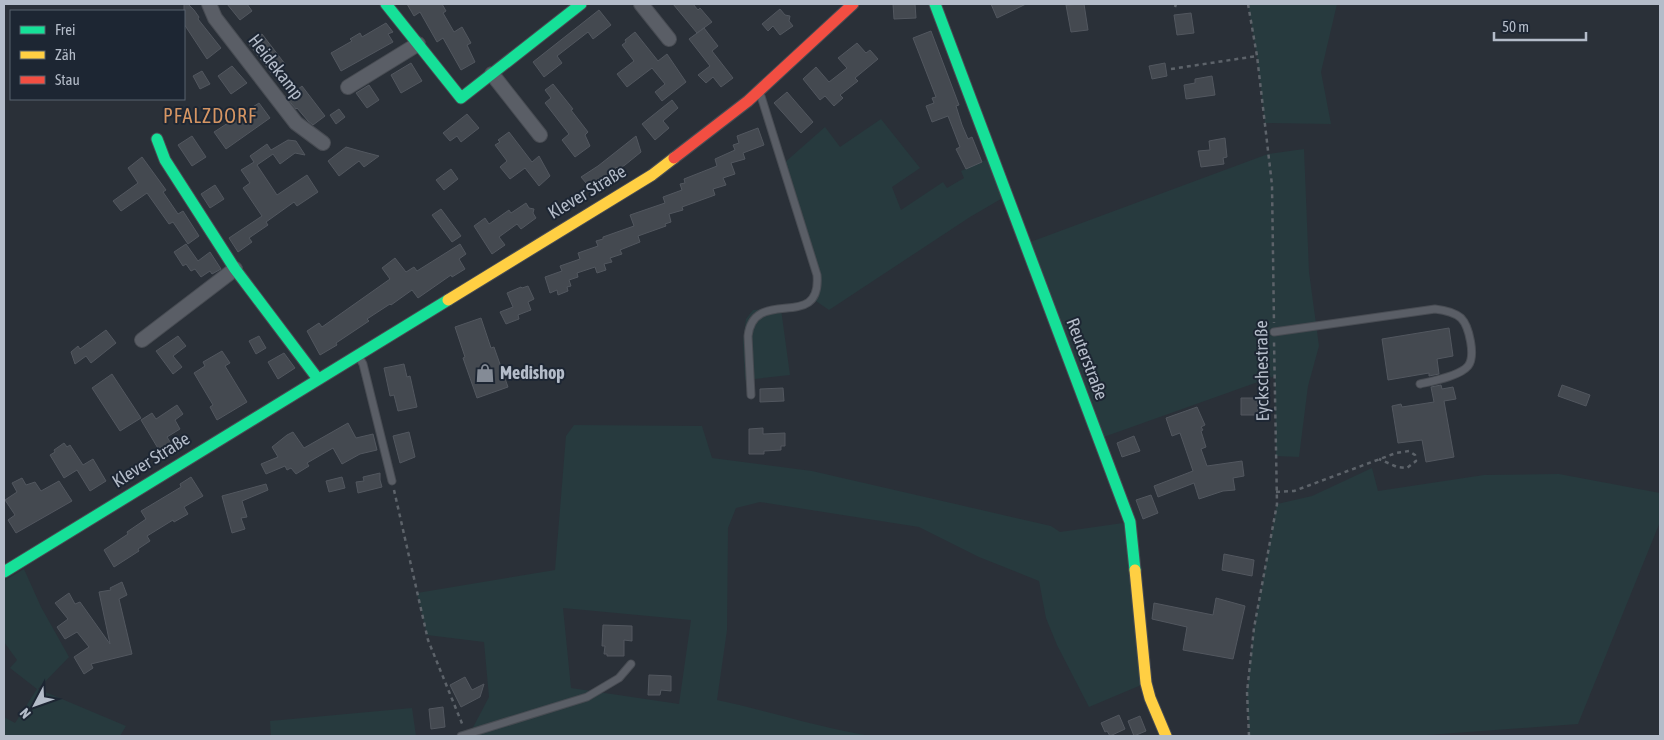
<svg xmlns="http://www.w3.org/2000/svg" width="1664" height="740" viewBox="0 0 1664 740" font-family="'Asap Condensed',sans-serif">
<rect width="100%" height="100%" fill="#2a3038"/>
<!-- green -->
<path fill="#273a3e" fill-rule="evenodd" d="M1248 4H1337L1321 72 1331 124 1265 123 1257 56Z
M881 119 920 168 892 187 901 210 943 182 947 188 964 178 961 171 992 157 1006 196 970 217 829 310 813 299 817 284 783 164 825 127 840 147Z
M1304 149 1309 272 1319 346 1308 386 1299 457 1276 456 1275 376 1098 439 1025 244 1268 154Z
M781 309 790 375 745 380 743 343 746 319 753 310Z
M574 425 702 426 712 458 812 471 1051 526 1060 532 1130 522 1146 683 1089 707 1057 645 1046 618 1039 581 979 557 919 527 760 502 736 508 728 528 727 630 717 700C769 711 820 728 872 736H457L469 735 489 697 484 642 427 635 417 593 555 570 566 436ZM563 608 691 620 679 704 571 688Z
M1372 468 1378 491 1484 475 1559 474 1660 493V522L1578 724 1414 736H1249L1247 692 1254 628 1277 504 1312 496Z
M24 569 41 607 69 657 38 689 126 726 120 736H4V717L15 723 37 689 10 668 17 660 4 642V581Z
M412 708 416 736H271L270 721Z"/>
<!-- building -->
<path fill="#444950" stroke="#52575f" d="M184 4H188L194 10 199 17 198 19 221 48 207 59 184 24Z
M227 4H247L252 11 240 20Z
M407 4H442L446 11 443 13 454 32 462 27 471 43 467 45 475 62 461 70 443 38 437 42 420 12 414 16Z
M673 4H693L698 10 700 8 712 22 697 33Z
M893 4H915L916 18 894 19Z
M991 4H1026L997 18Z
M1084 4 1088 30 1071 32 1066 5Z
M780 9 785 15 790 16 789 21 793 26 780 35 773 26 768 31 762 24Z
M599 10 611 25 593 39 588 32 557 56 562 63 544 77 533 62Z
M1191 13 1194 33 1177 35 1174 15Z
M386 23 393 32 388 34 393 42 341 71 331 53 352 41 350 39 360 33 362 37Z
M704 28 718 46 712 51 733 78 721 87 713 77 706 83 698 75 710 66 689 39Z
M931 31 959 105 956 106 962 125 968 139 972 137 982 162 966 169 956 149 960 147 948 116 932 122 926 106 934 103 932 98 936 97 913 38Z
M635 32 658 61 667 54 686 82 662 101 655 92 665 84 652 68 627 87 617 74 634 61 622 45 626 42 625 40Z
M262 34 285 64 272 74 249 44Z
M857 43 866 53 870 50 878 59 855 78 858 81 840 95 843 98 834 106 825 96 820 100 803 79 816 67 829 82 847 68 838 58Z
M411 63 422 81 401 93 391 75Z
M1165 63 1167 76 1152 79 1149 66Z
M232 66 247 83 231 94 218 76Z
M202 71 210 84 200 89 193 76Z
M1212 76 1215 95 1186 99 1184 85 1195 83V79Z
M553 84 573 109 571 110 588 132 585 135 590 146 575 157 562 140 569 134 545 103 551 98 545 90Z
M369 85 379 100 367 108 356 93Z
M302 86 325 116 313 125 308 121 297 108 296 109 287 98Z
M787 92 813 122 801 133 774 103Z
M672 100 678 108 663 121 669 128 655 140 642 124Z
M259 103 270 118 226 149 214 132Z
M339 109 345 117 336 124 330 115Z
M467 114 479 128 461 142 457 136 450 141 443 133Z
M758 128 764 145 743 153 745 159 731 163 735 174 723 178 726 185 713 189 715 195 682 207 683 210 669 214 671 222 665 224 666 226 638 236 640 242 620 250 622 254 610 258 612 262 604 264 606 270 597 273 595 267 577 273 578 277 569 280 571 286 567 287 568 291 558 295 557 290 550 293 545 277 562 271 560 266 580 259 578 253 598 246 596 241 603 239V237L634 226 630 215 665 203 663 197 682 190 680 184 685 183 684 179 717 166 715 159 735 150 733 145 739 143 737 136Z
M509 132 532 162 539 156 550 176 539 186 525 168 510 179 500 167 507 161 495 145 500 142 498 140Z
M192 136 206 157 192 166 178 145Z
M636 136 641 152 625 165 618 169 617 167 603 178V185H598L592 190 581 177 598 166Z
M1225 138 1227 157 1223 158 1224 164 1201 167 1198 151 1210 150 1209 141Z
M288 140 296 141 305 155 295 153 280 164 273 154 257 165 277 195 307 175 318 192 297 206 294 202 266 222 268 225 249 238 252 242 238 252 229 238 262 216 243 188 250 183 241 170 254 162 250 156 267 144 271 150Z
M346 147 360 151 379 156 364 167 359 161 339 176 328 161Z
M142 157 166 190 163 192 178 214 183 211 199 236 188 244 173 222 169 224 147 193 121 211 113 201 138 183 128 168Z
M451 169 458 179 444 190 436 180Z
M215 185 224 199 210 208 201 194Z
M526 203 529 208 534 209 533 213 536 218 521 229 517 224 499 237 505 245 492 254 474 226 485 218 489 224 509 210 511 213Z
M441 209 461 236 452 242 432 215Z
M186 244 198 261 210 252 221 269 212 274 210 271 201 277 195 269 191 271 186 264 183 266 174 252Z
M460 244 466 254 459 259 465 269 452 277 451 275 418 298 412 290 391 305 390 304 367 319 369 321 336 343 337 345 320 355 307 331 319 323 322 327 390 279 382 268 395 258 406 272 414 267 417 271Z
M528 286 534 299 528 302 531 310 518 315 519 319 506 324 500 312 513 307 507 293 521 287 522 288Z
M481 318 491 348 494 347 508 387 477 398 463 358 465 357 455 327Z
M1449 328 1453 356 1437 359 1439 374 1429 376V373L1388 380 1382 339Z
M106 330 116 343 91 363 86 356 75 364 71 352 78 346 80 349Z
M178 336 186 346 173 356 182 367 173 374 156 351Z
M259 336 266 348 256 354 249 341Z
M222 351 230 363 225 366 247 402 217 420 210 407 213 405 194 373 205 366 203 362Z
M284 353 295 368 278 379 268 362Z
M404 364 407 377 410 376 417 407 398 411 394 395 390 396 384 368Z
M112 374 141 418 120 431 92 388Z
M1441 385 1442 389 1453 387 1456 399 1444 401 1454 457 1426 462 1422 440 1398 443 1392 406 1401 404 1402 407 1434 402 1431 387Z
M1562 385 1590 395 1586 406 1558 396Z
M783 388 784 401 760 402V389Z
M1241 398H1257L1258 415H1241Z
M177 405 183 414 175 420 180 429 167 437 174 448 162 455 141 420 152 413 156 419Z
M1197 407 1205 425 1201 427 1203 430 1201 431 1206 447 1201 449 1207 466 1242 461 1244 476 1233 478 1235 490 1223 491 1199 499 1194 483 1158 497 1154 486 1193 471 1180 433 1172 436 1166 418Z
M348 423 356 438 373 434 377 450 360 454 342 464 333 448 307 463 309 466 296 474 291 468 287 470 285 466 266 474 261 464 278 457 272 447 287 435 293 432 304 448Z
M763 428V434L785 433V446H781V450L764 451V454H749V429Z
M409 432 415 457 400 463 393 436Z
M1134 436 1140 451 1122 457 1117 443Z
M64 443 67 447 70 445 83 465 93 459 106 481 90 491 77 470 64 478 50 455 55 452 54 450Z
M380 473V480L382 487 358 493 356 482 364 481 363 477Z
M191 477 203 496 184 507 188 514 174 522 173 520 147 536 150 541 138 549 139 551 114 567 104 550 128 534 127 532 146 519 141 511 181 487 180 484Z
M342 477 345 488 329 492 326 481Z
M22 478 26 485 35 482 41 491 59 481 72 501 16 533 8 520 15 515 5 500 17 492 12 483Z
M266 484 268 490 242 501 247 517 241 518 245 529 232 533 222 496Z
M1151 495 1158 513 1143 519 1136 500Z
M1224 554 1254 560 1252 576 1222 570Z
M122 582 127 595 119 599 132 654 91 664 93 668 84 674 74 657 89 647 77 632 65 639 57 627 68 619 55 603 69 593 75 604 80 602 110 644 99 592 111 590 110 588Z
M1216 598 1245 606 1233 659 1183 650 1187 627 1152 619 1154 603 1213 615Z
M603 625 632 626V641L624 640V656H607V654H604L605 646H602Z
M649 675 671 676V691L661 690 660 695H648Z
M465 677 472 690 484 684 480 697 461 707 450 685Z
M443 707 445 727 431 729 429 709Z
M1119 715 1125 729 1110 736 1107 731 1105 732 1101 723Z
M1140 716 1146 731 1134 736 1128 721Z"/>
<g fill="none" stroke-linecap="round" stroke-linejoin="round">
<!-- lane casing -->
<g stroke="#484c53" stroke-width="9">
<path id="lane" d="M1274 332 1435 309C1444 310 1454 312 1461 318 1469 326 1476 356 1468 366 1460 376 1433 381 1420 384
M359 357 363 364 392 481
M751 395 748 336C754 285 822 333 817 275L760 93
M461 736 587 697 619 678 631 664"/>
</g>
<!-- street casing -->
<g stroke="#484c53" stroke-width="16">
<path id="street" d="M209 4 215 18 296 123 323 143
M641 4 669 39
M492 74 540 135
M348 87 418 44
M142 340 235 269"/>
</g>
<!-- fast casing -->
<g stroke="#484c53" stroke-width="13">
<path id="fast" d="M386 4 461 98 581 4
M935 4 1130 522 1135 570
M157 139 165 160 235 269 318 379
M4 572 448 300"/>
</g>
<!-- slow casing -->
<g stroke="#484c53" stroke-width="13">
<path id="slow" d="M448 300 652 175 674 158
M1135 570 1146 683 1150 698 1166 736"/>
</g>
<!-- jam casing -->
<g stroke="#484c53" stroke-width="13">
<path id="jam" d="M674 158 748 101 853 4"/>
</g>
<!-- path -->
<path stroke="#5d636a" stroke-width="2.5" stroke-dasharray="4 4" stroke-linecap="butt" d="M1248 4 1257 56 1272 185 1274 323
M1175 7 1176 4
M1171 69 1257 56
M394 490 428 640 463 726
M1276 492 1294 491 1396 453 1409 451 1415 455 1416 461 1407 468 1397 467 1379 459
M1249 736 1247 692 1254 628 1277 504 1274 341"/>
<!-- lane -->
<use href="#lane" stroke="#5a5e66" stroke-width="7"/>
<!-- street -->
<use href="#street" stroke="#5a5e66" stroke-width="14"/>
<!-- fast -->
<use href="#fast" stroke="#16e098" stroke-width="11"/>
<!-- slow -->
<use href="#slow" stroke="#ffcf43" stroke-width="11"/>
<!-- jam -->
<use href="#jam" stroke="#f24e42" stroke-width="11"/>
</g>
<!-- icons -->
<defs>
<g id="shop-bare" transform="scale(1.5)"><path d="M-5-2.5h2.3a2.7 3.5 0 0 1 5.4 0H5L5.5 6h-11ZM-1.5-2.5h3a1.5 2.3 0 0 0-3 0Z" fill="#848b96" stroke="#1d2633" stroke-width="2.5" paint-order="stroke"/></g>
</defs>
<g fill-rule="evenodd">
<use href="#shop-bare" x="485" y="373"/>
</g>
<g text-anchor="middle" stroke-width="4" stroke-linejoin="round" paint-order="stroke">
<!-- street labels -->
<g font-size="18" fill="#b4bcc9" stroke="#1d2633">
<text transform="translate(276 67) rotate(52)" y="6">Heidekamp</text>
<text transform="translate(587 192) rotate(-31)" y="6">Klever Straße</text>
<text transform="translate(1087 359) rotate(69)" y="6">Reuterstraße</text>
<text transform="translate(1262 371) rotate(-91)" y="6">Eyckschestraße</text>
<text transform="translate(151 460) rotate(-32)" y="6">Klever Straße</text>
</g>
<!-- poi labels -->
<g font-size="18" font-weight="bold" fill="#b4bcc9" stroke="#1d2633" text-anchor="start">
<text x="500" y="379">Medishop</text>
</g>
<!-- quarter labels -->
<g font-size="20" letter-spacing="1" fill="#d59563" stroke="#1d2633">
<text x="210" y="123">PFALZDORF</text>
</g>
</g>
<!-- border -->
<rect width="1664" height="740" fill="none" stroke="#b4bcc9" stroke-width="10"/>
<!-- legend -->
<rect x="10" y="10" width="175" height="90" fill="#1d2633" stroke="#59626f"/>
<rect x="20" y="26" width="25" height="8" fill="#16e098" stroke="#59626f"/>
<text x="55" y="35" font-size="15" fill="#b4bcc9">Frei</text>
<rect x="20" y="51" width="25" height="8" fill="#ffcf43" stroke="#59626f"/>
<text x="55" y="60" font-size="15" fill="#b4bcc9">Zäh</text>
<rect x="20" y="76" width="25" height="8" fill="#f24e42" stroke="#59626f"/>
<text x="55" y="85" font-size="15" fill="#b4bcc9">Stau</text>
<!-- north arrow -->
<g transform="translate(35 705) rotate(229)" stroke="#1d2633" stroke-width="4" paint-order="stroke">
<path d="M0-4L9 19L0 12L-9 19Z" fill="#b4bcc9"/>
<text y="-8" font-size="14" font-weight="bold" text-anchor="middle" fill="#b4bcc9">N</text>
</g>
<!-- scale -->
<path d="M1494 32v8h92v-8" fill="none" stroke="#b4bcc9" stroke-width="2.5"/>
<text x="1502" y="32" font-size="15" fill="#b4bcc9" stroke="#1d2633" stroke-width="4" paint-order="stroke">50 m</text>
</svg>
